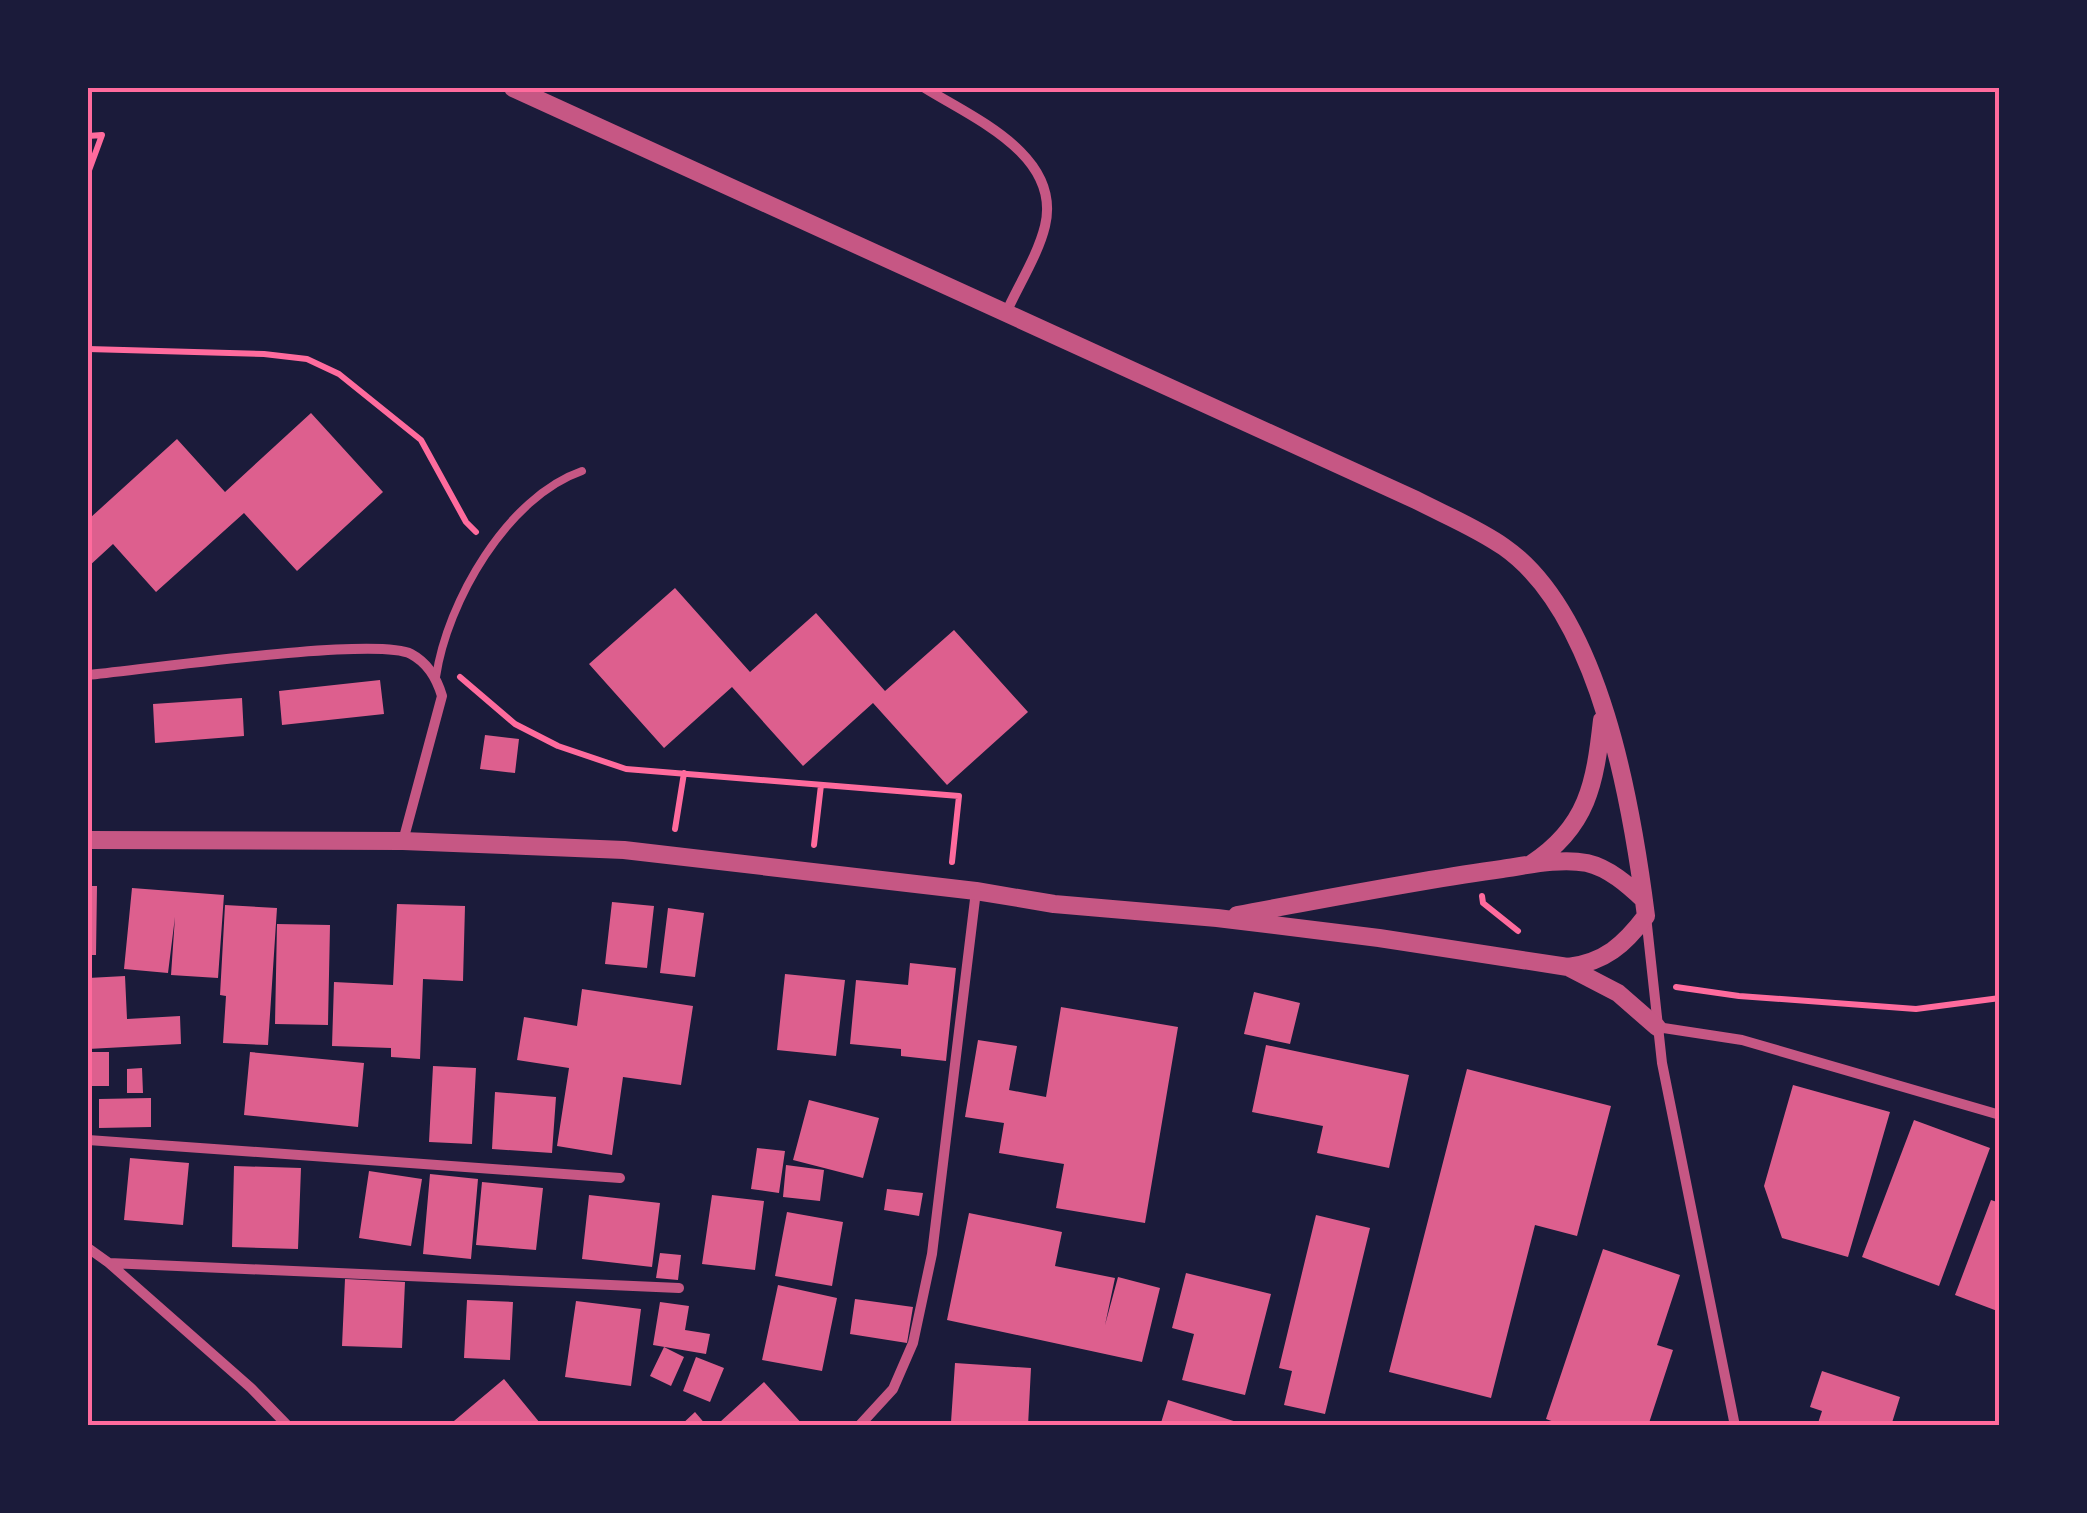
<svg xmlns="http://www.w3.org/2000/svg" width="2087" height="1513" viewBox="0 0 2087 1513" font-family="'Fira Sans',sans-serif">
<rect width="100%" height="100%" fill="#1b1b3a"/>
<!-- building -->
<path fill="#dd5f8e" d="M311 413 383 492 297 571 244 513 156 592 113 544 88 567V516L90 518 177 439 225 492Z
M675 588 750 672 816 613 885 691 954 630 1028 712 947 785 873 703 803 766 732 687 664 748 589 664Z
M380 680 384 714 282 725 279 691Z
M242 698 244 736 155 743 153 704Z
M485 735 519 739 515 773 480 769Z
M88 886H97L96 955H88Z
M132 888 224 895 218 978 171 975 175 917 168 973 124 969Z
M612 902 654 906 647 968 605 964Z
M397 904 465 906 463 981 423 979 420 1059 391 1057V1048L332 1046 334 982 393 985Z
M225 905 277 908 268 1045 223 1043 226 996 220 995Z
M668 908 704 913 695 977 660 973Z
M277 924 330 925 328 1025 275 1024Z
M910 963 956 968 946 1061 901 1056V1049L850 1044 856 980 908 985Z
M785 974 845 980 836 1056 777 1050Z
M125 976 127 1019 180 1016 181 1044 88 1049V978Z
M582 989 693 1006 681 1085 623 1077 612 1155 557 1146 569 1068 517 1060 524 1017 577 1026Z
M1254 992 1300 1003 1290 1044 1244 1034Z
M1061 1007 1178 1027 1145 1223 1056 1208 1064 1164 999 1153 1004 1123 965 1117 978 1040 1017 1046 1009 1090 1046 1097Z
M1266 1045 1409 1075 1389 1168 1317 1153 1323 1126 1252 1112Z
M88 1052H109V1086H88Z
M250 1052 364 1063 358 1127 244 1115Z
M433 1066 476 1068 472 1144 429 1142Z
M142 1068 143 1093H127V1069Z
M1467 1069 1611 1106 1577 1236 1535 1225 1491 1398 1389 1372Z
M1793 1085 1890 1112 1848 1257 1782 1238 1764 1186Z
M495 1092 556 1097 552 1153 492 1149Z
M151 1098V1127L99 1128V1099Z
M809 1100 879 1118 863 1178 793 1160Z
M1914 1120 1990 1148 1939 1286 1862 1257Z
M757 1148 785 1151 779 1193 751 1189Z
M130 1158 189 1163 183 1225 124 1220Z
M786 1165 824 1170 820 1201 783 1197Z
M234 1166 301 1168 298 1249 232 1247Z
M369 1171 422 1179 411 1246 359 1238Z
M430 1174 478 1179 471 1259 423 1254Z
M482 1182 543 1188 536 1250 476 1245Z
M887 1189 923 1193 919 1216 884 1210Z
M589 1195 660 1203 652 1267 582 1259Z
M712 1195 764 1201 755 1270 702 1264Z
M1991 1200 2000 1203V1312L1955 1295Z
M787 1212 843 1222 832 1286 775 1276Z
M969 1213 1062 1232 1055 1266 1115 1278 1105 1325 1118 1277 1160 1288 1142 1362 947 1320Z
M1316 1215 1370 1228 1325 1414 1284 1405 1292 1371 1279 1368Z
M1603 1249 1680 1275 1657 1345 1673 1350 1648 1426H1565L1546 1419Z
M660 1253 681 1255 678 1280 656 1278Z
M1186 1273 1271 1294 1245 1395 1182 1380 1194 1334 1172 1328Z
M345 1279 405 1282 402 1348 342 1346Z
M778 1285 837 1298 822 1371 762 1360Z
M855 1299 913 1307 907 1343 850 1334Z
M467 1300 513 1302 510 1360 464 1358Z
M576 1301 641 1309 631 1386 565 1377Z
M660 1302 689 1306 685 1330 710 1334 706 1354 653 1345Z
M664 1347 684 1357 671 1386 650 1376Z
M696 1357 724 1368 710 1402 683 1391Z
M955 1363 1031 1368 1028 1426 951 1422Z
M1822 1371 1900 1397 1891 1426H1817L1822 1411 1810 1407Z
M504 1379 540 1423 448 1426Z
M764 1382 804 1426H723L720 1422Z
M1168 1400 1246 1425V1426H1160Z
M695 1412 707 1426H680Z"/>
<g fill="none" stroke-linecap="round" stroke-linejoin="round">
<!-- path -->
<path stroke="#ff6b9d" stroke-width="6" d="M88 136 102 135 88 173
M88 349 264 354 307 359 339 374 421 440 466 522 476 532
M460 677 515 724 558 746 626 769 959 796 952 862
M675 829 684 773
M814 845 821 785
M1482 896 1483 903 1518 931
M1676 987 1739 996 1916 1009 2000 998"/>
<!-- service -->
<path stroke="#c65784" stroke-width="8" d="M436 677C447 602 507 497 582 471"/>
<!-- minor -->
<path stroke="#c65784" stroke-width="10" d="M925 88C973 118 1062 155 1045 226 1038 255 1018 286 1006 313
M88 675C141 670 376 636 411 654 428 663 437 679 442 696L403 841
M1646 916 1662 1063 1735 1426
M1657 1027 1742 1040 2000 1115
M88 1140 620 1178
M88 1248 109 1263 251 1388 288 1426
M109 1263 679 1288
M859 1426 893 1389 913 1343 932 1254 976 891"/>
<!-- tertiary -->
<path stroke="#c65784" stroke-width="18" d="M88 840 403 841 624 850 976 891 1054 904 1217 918 1379 938 1568 967C1605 962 1624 945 1646 916 1632 806 1601 615 1504 547 1477 528 1445 515 1416 500L513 88
M1531 864C1588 827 1595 783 1602 720
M1237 915C1325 899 1414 881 1502 869 1529 865 1560 858 1587 863 1609 868 1628 885 1644 900
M1568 967 1618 993 1657 1027"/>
</g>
<!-- border -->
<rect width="2087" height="1513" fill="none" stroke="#1b1b3a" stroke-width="180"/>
<rect x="90" y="90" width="1907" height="1333" fill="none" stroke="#ff6b9d" stroke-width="4"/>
</svg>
